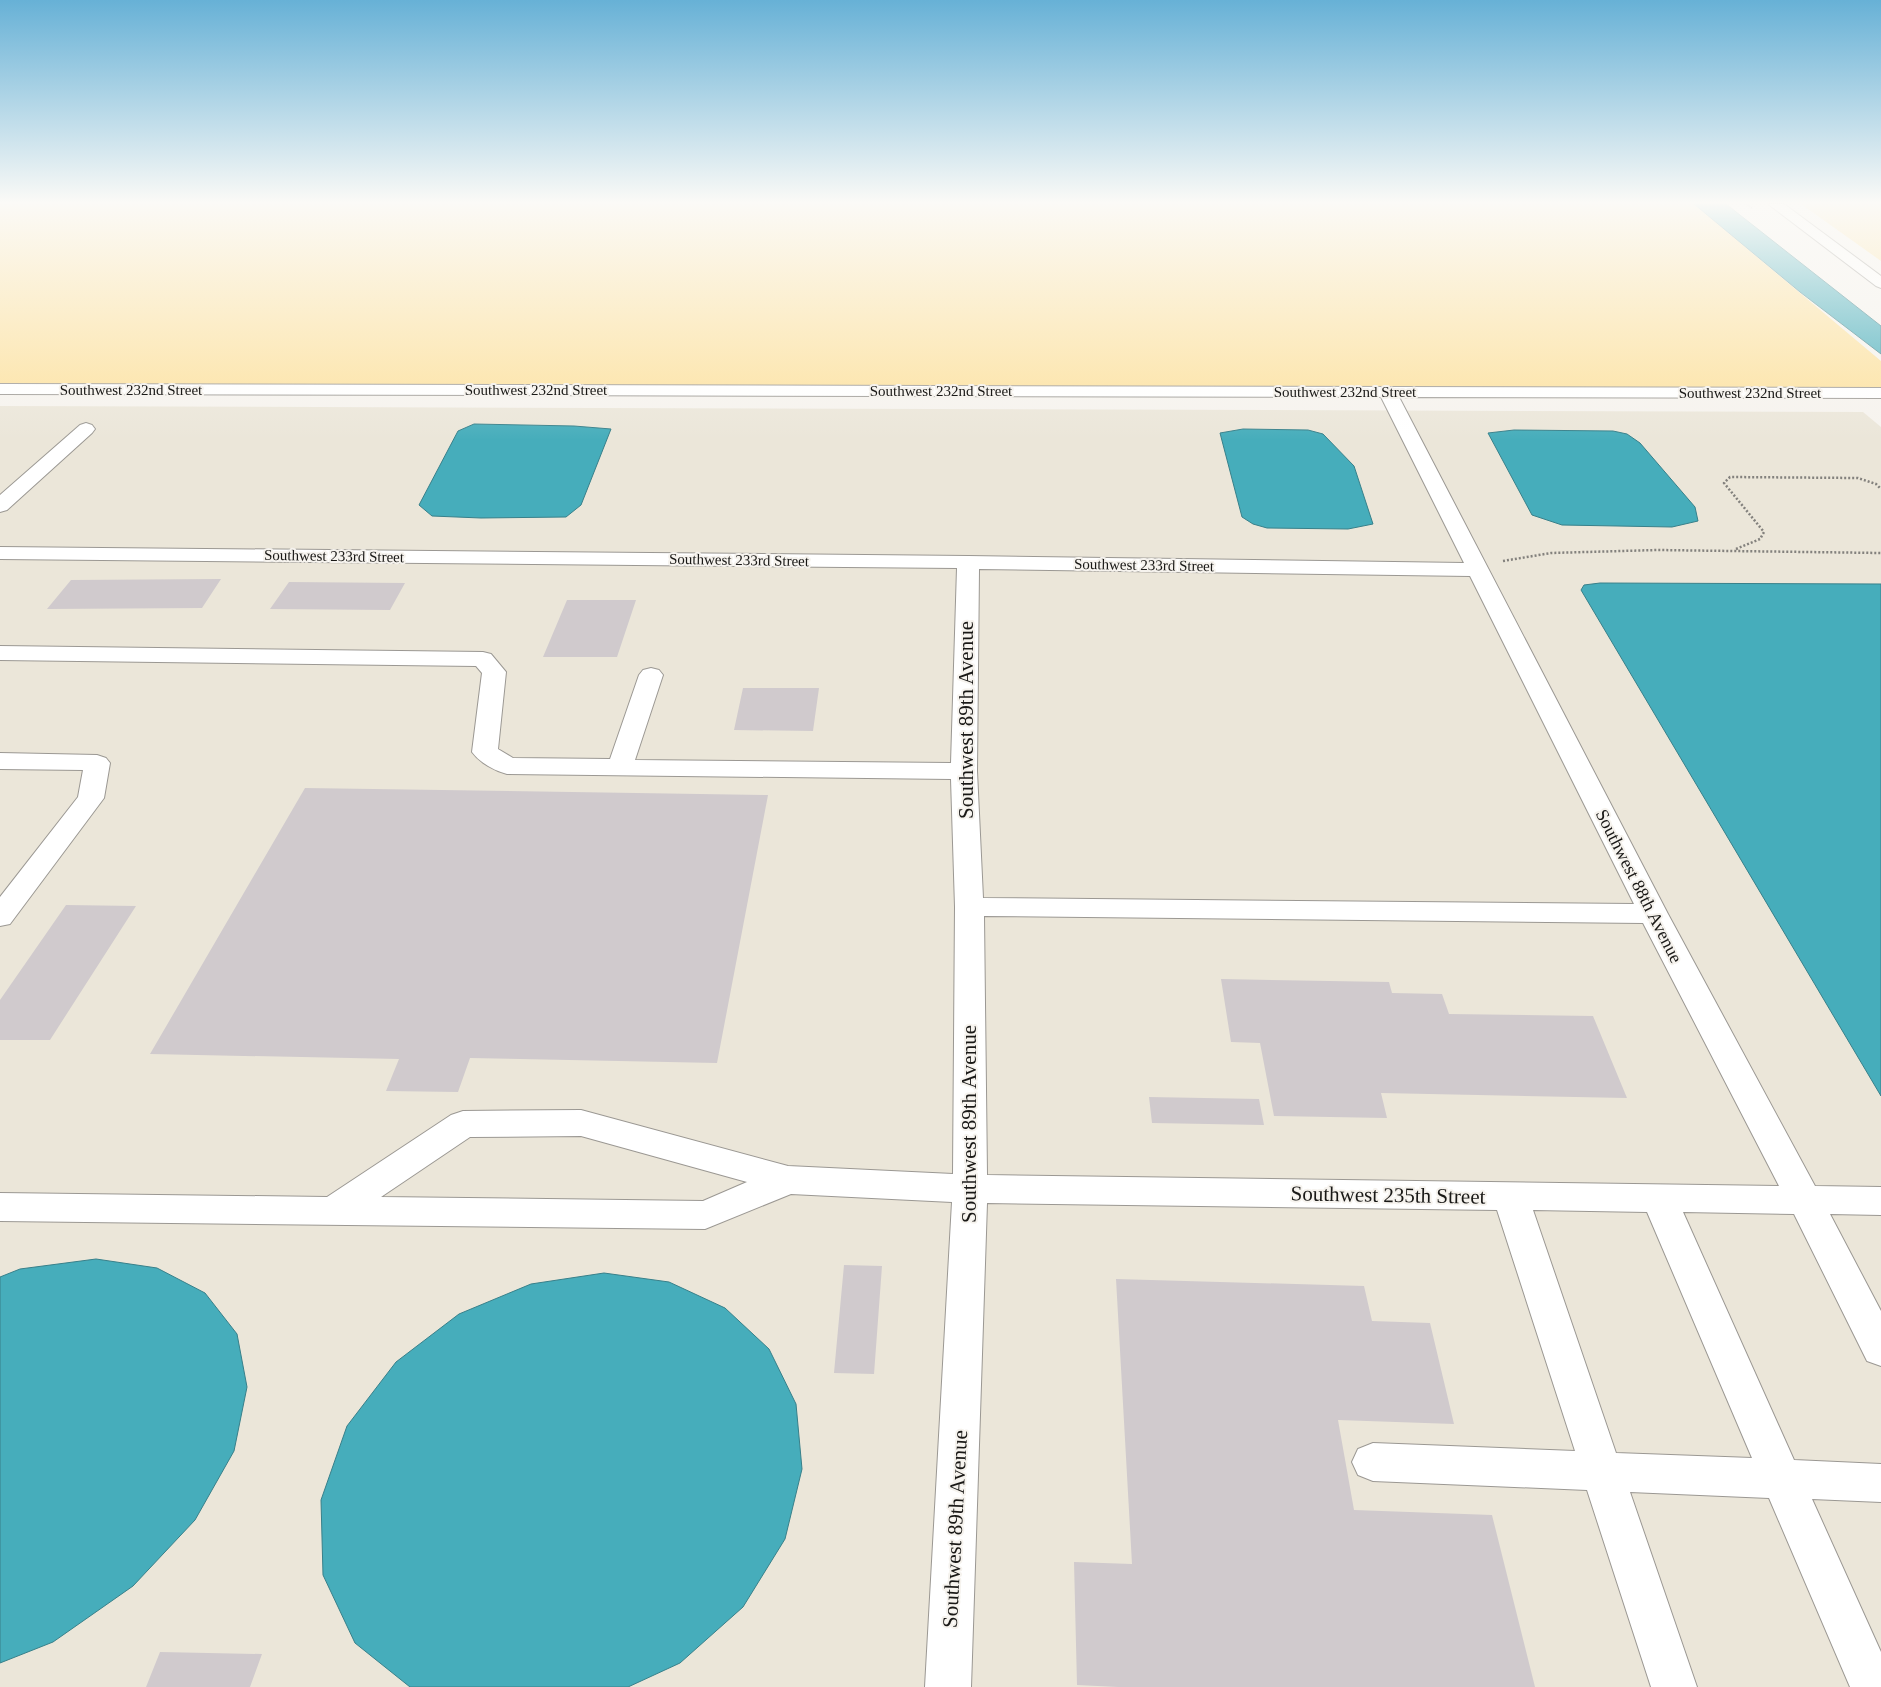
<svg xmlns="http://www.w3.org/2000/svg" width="1881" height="1687" viewBox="0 0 1881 1687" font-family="'Times New Roman',serif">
<rect width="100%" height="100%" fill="#f6f3ee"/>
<!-- built -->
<path fill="#ebe6d9" d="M0 406 1863 412 1881 427V1687H0Z"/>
<!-- green -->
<path fill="#fde19d" d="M0 204H1694L1881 361V388L0 384Z
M1801 204H1881V261Z"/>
<!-- water -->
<path fill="#46adbb" stroke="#38808a" d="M1694 204H1726L1881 326V354L1800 292Z
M474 424 574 426 611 429 581 505 566 517 481 518 432 516 419 505 458 431Z
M1243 429 1308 430 1323 434 1354 466 1373 524 1348 529 1267 528 1253 524 1242 517 1220 433Z
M1514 430 1613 431 1627 434 1640 443 1695 507 1698 521 1672 527 1562 525 1532 515 1488 433Z
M1600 583 1881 584V1096L1581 590 1584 585Z
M96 1259 157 1268 205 1293 237 1334 247 1387 234 1451 195 1520 133 1586 53 1642 0 1663V1277L20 1269Z
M604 1273 669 1282 725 1308 769 1349 796 1404 802 1469 785 1539 743 1607 680 1663 628 1687H410L355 1643 323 1575 321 1500 347 1426 396 1362 459 1314 531 1284Z"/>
<!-- building -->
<path fill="#d0cacd" d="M221 579 202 608 47 609 71 580Z
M289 582 405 583 390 610 270 609Z
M567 600H636L617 657H543Z
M743 688H819L813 731 734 730Z
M305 788 768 795 717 1063 470 1058 458 1092 386 1091 399 1059 150 1054Z
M66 905 136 906 50 1040H0V1000Z
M1221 979 1389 982 1392 993 1442 994 1449 1014 1593 1016 1627 1098 1381 1093 1387 1118 1274 1116 1260 1043 1231 1042Z
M1149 1097 1259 1099 1264 1125 1152 1123Z
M844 1265 882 1266 874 1374 834 1373Z
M1116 1279 1364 1286 1372 1321 1430 1323 1454 1424 1338 1420 1354 1510 1492 1515 1535 1687H1118L1077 1685 1074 1562 1132 1564Z
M160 1652 262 1654 250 1687H146Z"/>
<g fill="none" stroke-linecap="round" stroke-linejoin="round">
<!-- minor casing -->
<g stroke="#9b9893" stroke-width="2">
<path id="minor" d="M1768 204H1784L1881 276V288L1876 286Z
M0 384 1881 388V398L1399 397 1668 914 1815 1186 1881 1187V1215L1830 1214 1881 1311V1366L1867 1361 1794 1214 1683 1212 1794 1460 1881 1464V1502L1812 1499 1881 1652V1687H1850L1769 1498 1630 1492 1697 1687H1651L1587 1490 1373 1481 1358 1475 1352 1462 1358 1449 1373 1443 1575 1451 1497 1210 987 1203 971 1687H925L952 1202 791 1194 705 1229 0 1221V1193L327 1197 451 1115 463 1111 581 1110 788 1166 953 1174 955 907 951 779 507 774C495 771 480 763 472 752L482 673 476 666 0 660V646L483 652 491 654 506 672 498 749 513 758 610 759 639 675 643 670 651 668 659 670 663 675 635 760 951 763 957 568 0 559V547L968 556 1464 563 1381 397 0 394ZM979 569 1470 576 1634 904 983 898 977 771ZM984 916 1643 923 1779 1186 987 1175ZM581 1136 747 1182 703 1201 381 1197 470 1137ZM1533 1210 1647 1212 1752 1458 1616 1453Z
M86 423 92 425 95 429 92 433 7 510 0 512V495L80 425Z
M0 753 97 755 106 758 110 763 104 798 10 924 0 926V897L78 797 83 770 0 769Z"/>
</g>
<!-- path-far1 -->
<path stroke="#83817d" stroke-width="2" stroke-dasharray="1 1" stroke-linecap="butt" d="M1746 204 1752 208"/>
<!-- path -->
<path stroke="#83817d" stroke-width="2.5" stroke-dasharray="2 2" stroke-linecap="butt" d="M1736 549 1760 539 1764 532 1724 483 1730 477 1858 478 1876 484 1881 489
M1503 561 1551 553 1657 550 1881 553"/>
<!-- minor -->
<use href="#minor" fill="#fff" fill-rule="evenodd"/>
</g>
<!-- sky -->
<linearGradient id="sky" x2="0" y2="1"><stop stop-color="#67b1d6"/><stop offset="0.46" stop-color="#fbfaf7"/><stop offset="1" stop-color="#fbfaf7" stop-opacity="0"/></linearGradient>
<rect width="1881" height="440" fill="url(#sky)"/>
<g text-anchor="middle" stroke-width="4" stroke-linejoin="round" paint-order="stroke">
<!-- far-street labels -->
<g font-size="15" fill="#191816" stroke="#f6f3ee">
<text x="131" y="395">Southwest 232nd Street</text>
<text x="536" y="395">Southwest 232nd Street</text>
<text x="941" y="396">Southwest 232nd Street</text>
<text x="1345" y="397">Southwest 232nd Street</text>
<text x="1750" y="398">Southwest 232nd Street</text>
<text transform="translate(334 556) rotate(1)" y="5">Southwest 233rd Street</text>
<text transform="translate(739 560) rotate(1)" y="5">Southwest 233rd Street</text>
<text transform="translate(1144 565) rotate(1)" y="5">Southwest 233rd Street</text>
</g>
<!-- street labels -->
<g font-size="18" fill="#191816" stroke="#f6f3ee">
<text transform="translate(1639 886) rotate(63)" y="6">Southwest 88th Avenue</text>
</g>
<!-- near-street labels -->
<g font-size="21" fill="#191816" stroke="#f6f3ee">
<text transform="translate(966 720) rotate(-90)" y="7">Southwest 89th Avenue</text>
<text transform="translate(969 1124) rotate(-90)" y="7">Southwest 89th Avenue</text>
<text transform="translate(1388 1195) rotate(1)" y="7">Southwest 235th Street</text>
<text transform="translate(955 1529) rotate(-87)" y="7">Southwest 89th Avenue</text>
</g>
</g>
</svg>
